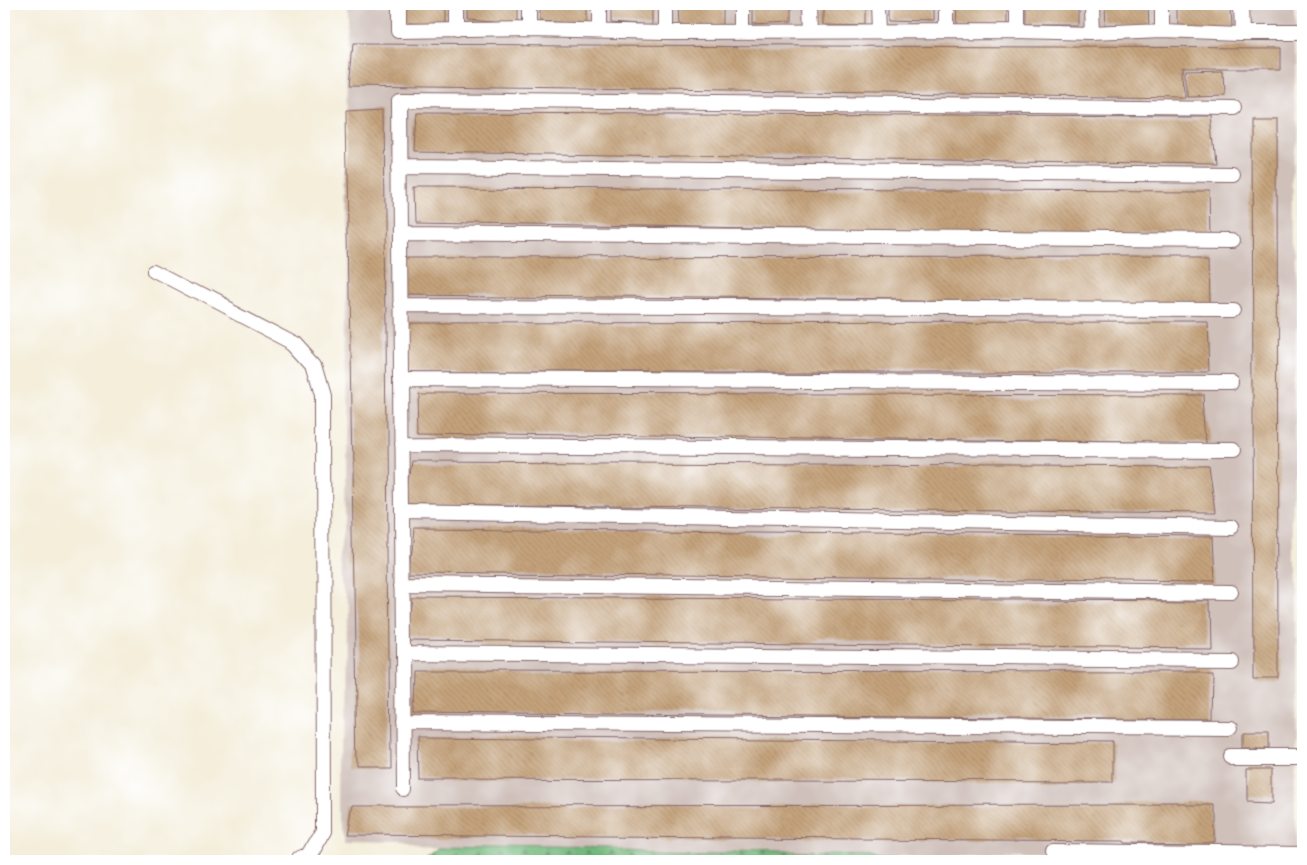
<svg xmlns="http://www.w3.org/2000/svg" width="1307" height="865" viewBox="0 0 1307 865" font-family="'Old Standard TT',serif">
<defs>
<pattern id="forest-firs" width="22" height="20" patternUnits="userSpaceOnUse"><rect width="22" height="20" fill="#73b87b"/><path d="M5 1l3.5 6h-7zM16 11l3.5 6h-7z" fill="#609565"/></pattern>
<pattern id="building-back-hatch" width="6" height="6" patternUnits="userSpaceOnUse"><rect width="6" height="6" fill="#c4a37c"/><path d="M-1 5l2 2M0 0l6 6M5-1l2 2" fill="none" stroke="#a18466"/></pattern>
</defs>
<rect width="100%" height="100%" fill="#fff"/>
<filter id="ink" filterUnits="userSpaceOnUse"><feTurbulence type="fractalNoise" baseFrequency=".025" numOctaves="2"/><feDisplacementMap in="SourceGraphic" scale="8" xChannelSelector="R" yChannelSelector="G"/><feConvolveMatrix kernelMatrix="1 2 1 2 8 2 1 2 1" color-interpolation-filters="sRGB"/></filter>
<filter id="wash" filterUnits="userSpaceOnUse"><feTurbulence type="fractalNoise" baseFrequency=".012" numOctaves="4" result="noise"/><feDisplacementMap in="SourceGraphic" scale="16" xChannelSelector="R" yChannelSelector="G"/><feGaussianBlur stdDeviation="0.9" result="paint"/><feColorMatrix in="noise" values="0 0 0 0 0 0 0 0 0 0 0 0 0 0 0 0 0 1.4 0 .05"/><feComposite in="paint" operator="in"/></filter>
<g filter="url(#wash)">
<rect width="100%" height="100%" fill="#f4eedb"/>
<!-- industrial -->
<path fill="#cfc0ba" d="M347 5H1294L1297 860 344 844Z"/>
<!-- forest -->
<path fill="url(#forest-firs)" stroke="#5e6c53" d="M439 846 899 854 901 860H427L428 854Z"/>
<g id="blocks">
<!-- building -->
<path fill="url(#building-back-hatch)" d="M402 5H446V24L403 23Z
M468 5H517V24L468 20Z
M540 5H586V24L540 21Z
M611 5H652V25L611 22Z
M679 5H723V26H680Z
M752 5H791V21L752 23Z
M823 5H865V24L823 23Z
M890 5H934V21L890 20Z
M957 5H1007V26L956 25Z
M1026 5H1079V24H1026Z
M1105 5H1147L1148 26 1106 25Z
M1178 5H1231L1232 27H1178Z
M353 44 1280 48V70H1183L1184 97 349 86Z
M1223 72 1224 95 1186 96V73Z
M384 110 390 767H357L346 112Z
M415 113 1211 116 1216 164 413 152Z
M1252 117H1277L1278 678H1254Z
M414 188 1211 191 1212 236 415 222Z
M1209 256 1210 303 402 295V257Z
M1207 322 1209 372H405L407 323Z
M417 393 1204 395 1207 443 418 433Z
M412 462 1209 466 1215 513 406 505Z
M413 529 1211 536 1213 582 409 573Z
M412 597 1209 601 1210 648 407 640Z
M414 671 1213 672 1212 720 413 712Z
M1243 734H1269V749H1243Z
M419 737 1114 743V781L420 779Z
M1247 767H1273V801L1247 800Z
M1214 805V844L1122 843 1121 841 348 835 353 806Z"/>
</g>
</g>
<g filter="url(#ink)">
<use href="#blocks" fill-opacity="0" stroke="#866769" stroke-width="1"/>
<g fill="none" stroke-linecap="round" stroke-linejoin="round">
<!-- service casing -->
<g stroke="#866769" stroke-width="16">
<path id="service" d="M399 5V31L529 29 666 32 1017 31 1093 33 1161 30 1242 33H1302
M457 5V31
M599 5V30
M741 5V32
M810 5 811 31
M879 5 880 30
M1092 5 1093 33
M1161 5V30
M1241 5 1242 33
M529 29V5
M946 31V5
M1017 31V5
M666 32V5
M399 167 1233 175
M400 233 1233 240
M156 271 294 343 314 365 323 396 324 830 308 857 301 860
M400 306 1233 309
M401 379 1232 383
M401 445 1232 450
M402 512 1231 527
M402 584 1231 593
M403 653 1231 660
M403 722 1230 728
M1230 757H1302
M404 789 399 100 1234 108
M1054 851 1302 854"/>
</g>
<!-- service -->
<use href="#service" stroke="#fff" stroke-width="14"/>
</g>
</g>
<!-- margin -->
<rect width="1307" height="865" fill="none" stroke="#fff" stroke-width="20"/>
</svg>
